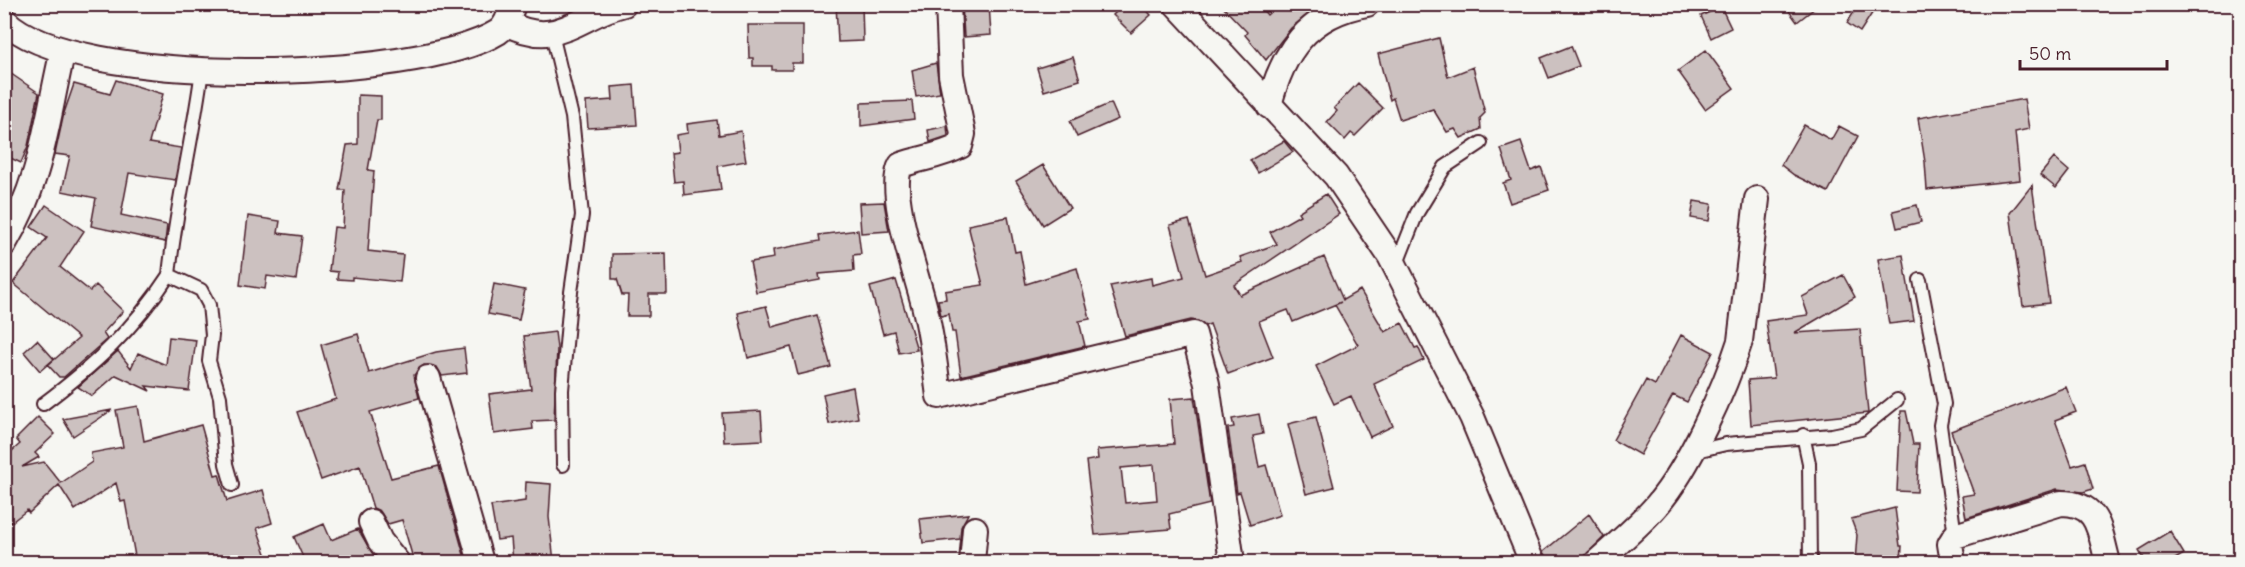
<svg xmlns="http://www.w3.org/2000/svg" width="2245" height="567" viewBox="0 0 2245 567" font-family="Delius,sans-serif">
<rect width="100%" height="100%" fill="#f6f6f2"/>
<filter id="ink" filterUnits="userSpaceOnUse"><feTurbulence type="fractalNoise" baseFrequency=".0167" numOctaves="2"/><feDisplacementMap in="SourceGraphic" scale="12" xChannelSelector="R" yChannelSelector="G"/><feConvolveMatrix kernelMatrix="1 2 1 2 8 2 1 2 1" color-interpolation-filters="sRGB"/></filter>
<g filter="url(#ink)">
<!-- building -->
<path fill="#ccc1c0" stroke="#4a1f2b" stroke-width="1.5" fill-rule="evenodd" d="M836 4H862L863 41 838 42Z
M962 4H989L991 35 964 37Z
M1124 4H1141L1151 15 1131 33 1113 15Z
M1220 4H1258L1267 15 1279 4H1315L1317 7 1291 28 1266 60 1245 35 1247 32Z
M1784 4H1820L1797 22Z
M1859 4H1878L1860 32 1847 23Z
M1721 7 1731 28 1711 38 1701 16Z
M748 25H803V63H792V70H772V66H753V58H749Z
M1439 38 1448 77 1473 67 1485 113 1480 118 1481 129 1461 138 1455 129 1447 132 1433 109 1400 120 1393 98 1390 100 1378 54Z
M1571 46 1579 66 1549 78 1541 58Z
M1706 50 1734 88 1705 109 1678 71Z
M1073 57 1080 80 1044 91 1037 68Z
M936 63 940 93 916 97 912 70Z
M4 69 39 93 28 146 21 163 4 155Z
M116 80 163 94 149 143 181 148 175 180 129 173 121 215 167 225 165 242 91 226 96 198 62 191 70 156 55 154 64 113 74 84 110 94Z
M1358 83 1383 108 1355 136 1351 133 1345 140 1327 122 1337 111 1334 108Z
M634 85 637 125 588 128 586 102 613 100 612 87Z
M358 95 381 96V120H377L368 170 374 171 368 251 403 255 400 282 352 277V280L337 279 338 272 329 271 334 227 343 228 345 190H339L347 145 358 144Z
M2024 99 2029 129 2015 132 2020 180 1927 190 1925 162 1918 118Z
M912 101 914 119 861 126V103Z
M1111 103 1118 119 1077 137 1070 121Z
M717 120 719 135 741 131 746 161 718 166 721 190 684 195 683 181 674 182 671 153 678 152 676 135 688 133 687 124Z
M1804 125 1831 140 1839 126 1858 136 1828 192 1794 175 1781 165Z
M947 126 948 136 930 142 928 130Z
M1284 141 1293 152 1258 173 1250 160Z
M1521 142 1531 171 1541 167 1549 190 1510 203 1503 183 1511 180 1501 149Z
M2054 158 2069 171 2056 188 2040 175Z
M1043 165 1070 208 1043 225 1016 181Z
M2032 185 2049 303 2023 306 2010 213Z
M1326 194 1339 214 1234 285 1240 295 1324 257 1343 300 1360 290 1385 332 1402 323 1415 348 1418 347 1424 360 1374 384 1393 426 1370 437 1351 396 1334 404 1316 366 1358 345 1335 305 1341 302 1293 322 1288 310 1259 321 1273 357 1228 374 1210 324 1205 326 1198 321 1191 320 1125 336 1110 286 1151 278 1152 285 1184 277 1170 225 1189 220 1205 275 1242 262 1240 257 1277 244 1270 232 1300 215 1298 212Z
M1694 201 1712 204 1709 221 1691 218Z
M884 202 889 231 861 233 859 203Z
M46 205 84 231 60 267 90 291 96 285 123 311 103 333 107 339 64 377H59L48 365 79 338 13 283 47 238 31 227Z
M1917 205 1921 222 1897 228 1893 211Z
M248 216 280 221 278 233 302 236 296 280 267 276 265 289 240 285Z
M1008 217 1015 252 1020 251 1026 284 1077 268 1090 319 1079 321 1085 346 961 376 955 332H952L949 314 941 316 938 300 946 299 945 291 983 285 968 225Z
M858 230 861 254 853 255 854 271 819 274 820 280 756 292 750 262 774 258 773 250 820 241 819 235Z
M666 253 667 294H649V316H627L628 295H622L617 279H612V254Z
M1903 255 1914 321 1889 324 1878 259Z
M1843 275 1855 297 1794 333 1860 329 1868 413 1751 425 1748 380 1774 378 1766 321 1808 315 1802 297Z
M896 280 917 350 899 353 894 331 883 334 870 287Z
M494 284 525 290 519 320 488 314Z
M766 306 772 327 817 315 831 367 798 375 791 347 748 358 738 313Z
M555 332 557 348 554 420 532 421 533 429 494 434 489 394 531 389 524 336Z
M358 334 369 373 436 352 464 348 467 373 442 376 437 367 424 365 414 375 419 398 370 412 391 478 439 466 466 562H414L402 520 388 524 380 511 373 508 360 466 321 480 297 412 336 399 321 345Z
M1681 335 1713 352 1687 402 1673 395 1640 455 1613 440 1646 380 1655 385Z
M169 337 196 340 189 391 146 386 150 391 116 375 92 396 78 387 118 351 131 368 138 353 166 365Z
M37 340 54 359 40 371 24 352Z
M853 387 858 418 829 424 823 394Z
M2066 387 2076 412 2055 420 2072 466 2085 462 2093 489 2083 492 2057 489 1966 518 1962 496 1974 494 1951 431Z
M1194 397 1210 504 1169 514 1171 529 1095 535 1086 461 1098 459 1097 450 1174 444 1170 399ZM1154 465 1157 500 1125 503 1121 468Z
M138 406 144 441 201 425 215 475 219 474 227 501 263 490 272 523 257 528 269 562H136L125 501 121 502 116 483 75 510 59 485 29 513 27 510 4 528V458L20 444 16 439 38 417 55 434 35 453 39 457 22 467 44 462 61 483 92 462 91 453 123 447 116 410Z
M112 410 73 436 63 419Z
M761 411 763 440 724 442 722 413Z
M1901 411H1906L1913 444H1919L1917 492 1897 491Z
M1259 414 1263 434 1253 436 1259 467 1266 465 1280 515 1250 525 1240 492 1237 493 1228 428 1234 427 1232 419Z
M1316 417 1334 487 1306 494 1288 424Z
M526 482 551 484 549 517 554 562H513L511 538 497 540 491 506 525 501Z
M1895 508 1900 546H1902L1901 562H1855L1857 535 1851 519Z
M968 514 961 527 960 539 923 543 920 519Z
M1589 514 1604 537 1579 562H1549L1543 552Z
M324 524 331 540 358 529 374 556 358 562H305L294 537Z
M2170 531 2184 554 2170 562H2146L2139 550Z"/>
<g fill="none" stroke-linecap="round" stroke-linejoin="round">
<!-- service casing -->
<g stroke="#4a1f2b" stroke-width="16">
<path id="service" d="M552 34 572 117 582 215 570 299 562 390 563 465
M202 70C193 139 176 206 169 275L201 290 209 305 212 335 209 361 220 397 226 464 232 485
M1396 266 1417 213 1445 167 1481 143
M1920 280 1944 404 1940 425 1955 536
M43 404C95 365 133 330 169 275
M1803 435 1809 463 1810 562
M1692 452 1726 444 1832 435 1861 429 1897 400"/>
</g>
<!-- minor casing -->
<g stroke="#4a1f2b" stroke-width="28">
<path id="minor" d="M948 4 951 75 963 134 960 146C942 156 920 158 901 165 886 190 918 278 925 309 932 337 935 367 939 396L1194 334 1207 384 1232 562
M1176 4 1336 176 1390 256 1472 417 1532 562
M4 20C73 90 417 82 498 32 507 26 510 14 513 4
M506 23C558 50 576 16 624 4
M1269 106C1282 52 1308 14 1367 4
M4 244C43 178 46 122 63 50
M428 378 481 562
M371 522 380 541 397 562
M972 562 975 529
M1597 562C1617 544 1639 526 1657 505 1689 468 1725 388 1740 341L1757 199
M1953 562 1950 544 1955 536 2061 503C2100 503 2099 531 2108 562"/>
</g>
<!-- service -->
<use href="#service" stroke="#f6f6f2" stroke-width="12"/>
<!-- minor -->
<use href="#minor" stroke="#f6f6f2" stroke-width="24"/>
</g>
</g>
<!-- margin -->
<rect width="2245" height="567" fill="none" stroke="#f6f6f2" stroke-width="24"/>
<rect x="12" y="12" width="2221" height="543" fill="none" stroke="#4a1f2b" stroke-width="2" filter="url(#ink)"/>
<!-- scale -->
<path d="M2020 60v9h147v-9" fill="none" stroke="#4a1f2b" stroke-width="3"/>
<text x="2029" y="60" font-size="18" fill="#4a1f2b" stroke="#f6f6f2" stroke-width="4.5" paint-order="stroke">50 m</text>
</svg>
